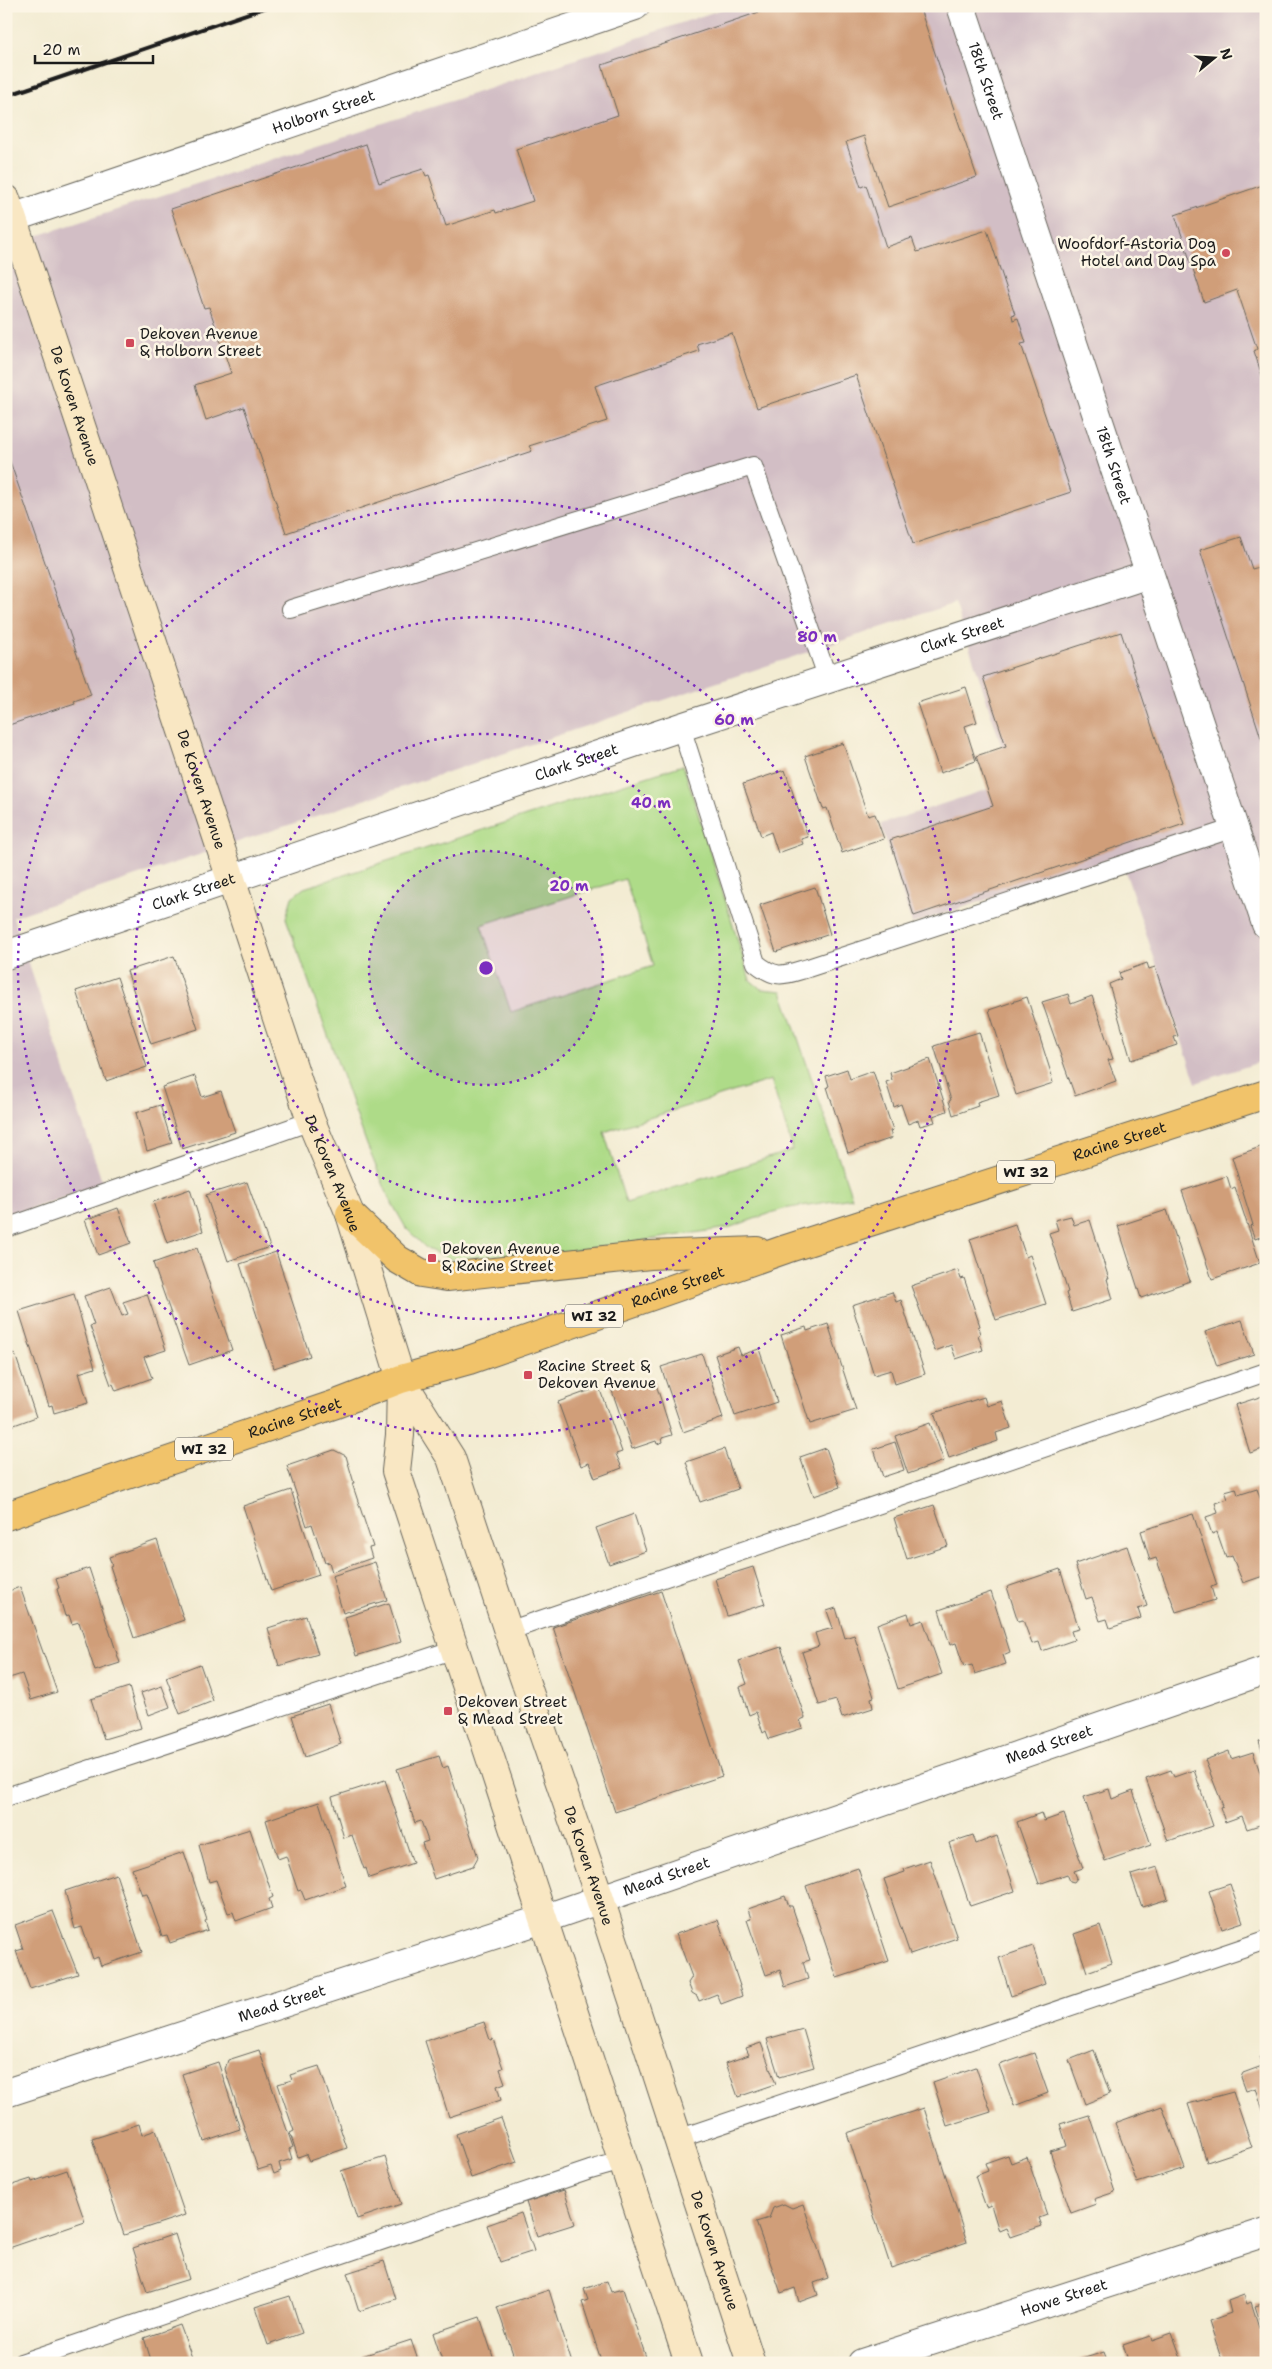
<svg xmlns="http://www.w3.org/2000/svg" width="1272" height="2369" viewBox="0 0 1272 2369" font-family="'Shantell Sans',sans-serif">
<rect width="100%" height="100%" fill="#fcf5e5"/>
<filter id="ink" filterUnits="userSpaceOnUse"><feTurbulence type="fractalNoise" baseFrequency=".02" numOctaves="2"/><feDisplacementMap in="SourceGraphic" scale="10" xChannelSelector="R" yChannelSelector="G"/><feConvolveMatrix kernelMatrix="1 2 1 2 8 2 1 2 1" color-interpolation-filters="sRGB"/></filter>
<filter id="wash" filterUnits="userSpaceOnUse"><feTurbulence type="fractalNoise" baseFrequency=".0096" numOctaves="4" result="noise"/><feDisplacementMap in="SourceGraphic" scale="20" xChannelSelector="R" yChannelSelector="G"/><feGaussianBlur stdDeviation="1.12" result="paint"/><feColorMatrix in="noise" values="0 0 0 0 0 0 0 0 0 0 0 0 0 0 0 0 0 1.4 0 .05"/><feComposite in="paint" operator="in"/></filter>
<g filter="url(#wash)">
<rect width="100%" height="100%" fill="#f3ecd3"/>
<!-- industrial -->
<path fill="#d2bec5" d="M731 6H1266V1060L1196 1083 1120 856 912 924 881 824 1013 781 955 603 13 917 103 1184 6 1217V246L500 85Z"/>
<!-- green -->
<path fill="#aedb88" stroke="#657c52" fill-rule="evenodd" d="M683 765 750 980 761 989 782 991 852 1198 783 1209 728 1228 498 1262 450 1259 427 1249 406 1228 389 1198 367 1145 286 918 292 897 304 888ZM625 879 653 966 511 1012 481 925ZM771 1080 793 1150 626 1203 604 1132Z"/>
<g id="blocks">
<!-- building -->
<path fill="#d09e79" d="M777 6H919L977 177 888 207 864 136 846 142 861 187 866 185 886 247 912 238 917 252 987 230 1015 314 1012 315 1013 320 1018 318 1026 343 1021 344 1071 492 913 544 856 375 757 408 732 333 697 344 699 351 595 386 607 421 529 446 532 451 286 533 244 407 206 420 195 385 231 373 209 307 204 308 171 209 366 144 379 183 423 169 426 176 429 175 446 226 495 210 496 213 533 201 516 149 618 115 602 65Z
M1266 184V385H1265L1254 351 1257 349 1237 290 1204 302 1175 215Z
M6 450 91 695 74 701 75 703 6 726Z
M1241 537 1252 569 1266 565 1265 750 1200 550Z
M1121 632 1184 824 914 916 890 840 993 806 976 756 1006 746 983 677Z
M966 687 977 722 965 726 976 761 940 773 917 703Z
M843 743 868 816 875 814 884 839 842 853 827 808 823 809 805 756Z
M785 770 808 837 801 839 803 844 778 853 771 832 761 836 743 784Z
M815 887 830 934 776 952 760 905Z
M174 956 198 1029 151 1044 127 971Z
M1147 963 1149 969 1155 967 1178 1036 1174 1037 1177 1045 1131 1060 1109 984 1121 979 1119 973Z
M117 977 147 1067 106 1081 76 991Z
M1068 994 1071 1004 1092 996 1113 1059 1108 1060 1116 1081 1075 1096 1042 1002Z
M1027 997 1052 1076H1051L1053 1083 1016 1095 989 1010Z
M979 1032 999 1095 977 1102 978 1106 953 1115 949 1101 951 1100 934 1046Z
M930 1059 947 1111 933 1116 935 1122 920 1126 918 1120 908 1124 901 1104 894 1107 886 1082 892 1080 890 1073Z
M847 1069 850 1079 873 1071 893 1130 890 1131 892 1138 848 1153 827 1087 829 1086 826 1076Z
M195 1076 202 1097 221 1091 235 1132 182 1149 162 1087Z
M160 1105 172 1143 147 1151 136 1113Z
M1266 1145V1235L1255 1239 1250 1226 1253 1225 1232 1157Z
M1227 1176 1231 1189 1235 1187 1260 1263 1212 1279 1182 1191Z
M247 1182 270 1247 228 1261 206 1195Z
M190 1189 203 1231 167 1243 153 1202Z
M118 1208 131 1243 98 1255 85 1220Z
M1167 1210 1190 1281 1141 1298 1118 1226Z
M1071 1216 1074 1225 1090 1220 1109 1279H1107L1113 1299 1072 1312 1066 1293 1068 1292 1049 1233 1058 1230 1055 1220Z
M1015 1224 1026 1257 1030 1255 1046 1304 996 1320 970 1239Z
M197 1248 232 1350 189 1365 153 1263Z
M276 1252 310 1356 274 1368 240 1264Z
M958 1270 961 1279 964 1278 980 1326 978 1327 980 1334 978 1335 983 1350 956 1359 951 1345 935 1351 911 1286Z
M111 1287 122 1316 128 1314 123 1302 147 1294 166 1350 144 1357 152 1378 116 1391 113 1384 111 1385 90 1326 94 1325 84 1296Z
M892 1292 896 1302 901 1300 925 1374 895 1384 891 1370 874 1375 852 1305Z
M74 1294 95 1368 79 1373 88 1403 54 1413 52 1405 49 1406 19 1311Z
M1242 1320 1254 1354 1217 1366 1205 1332Z
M828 1324 856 1410 810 1424 781 1335 806 1327 807 1331Z
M738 1347 741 1355 759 1349 777 1402 735 1416 715 1355Z
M15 1354 36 1417 6 1428V1358Z
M702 1354 723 1418 683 1432 661 1367Z
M633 1381 635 1388 655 1381 672 1435 662 1438 663 1442 657 1444 656 1441 632 1449 611 1388Z
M599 1387 622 1452 616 1454 622 1468 595 1478 589 1463 581 1466 558 1402Z
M1266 1395V1448L1250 1453 1235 1405Z
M984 1397 987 1406 1002 1401 1011 1428 996 1433 998 1441 949 1458 934 1413Z
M930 1423 944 1461 908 1474 895 1436Z
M895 1442 904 1470 883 1477 874 1449Z
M826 1448 840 1487 814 1496 800 1457Z
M724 1449 738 1489 700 1502 686 1462Z
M334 1450 346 1456 354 1483H352L373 1547 369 1548 372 1558 332 1572 329 1562 325 1563 312 1524 307 1526 287 1466Z
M1236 1488 1238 1495 1257 1489 1266 1515V1575L1243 1583 1232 1556 1226 1558 1217 1532 1212 1534 1206 1517 1218 1513 1215 1503 1228 1499 1225 1491Z
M291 1490 319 1575 271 1591 243 1506Z
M934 1505 948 1546 907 1559 894 1518Z
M634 1514 646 1551 609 1564 596 1528Z
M1193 1514 1217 1585 1211 1587 1215 1600 1176 1612 1156 1558 1150 1560 1141 1531Z
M157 1540 184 1620 134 1638 110 1566 112 1565 109 1557Z
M1127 1546 1147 1606 1138 1609 1141 1618 1110 1628 1107 1619 1100 1621 1092 1597 1086 1599 1075 1564Z
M375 1562 387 1600 343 1613 332 1576Z
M753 1567 765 1604 727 1616 715 1579Z
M89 1568 120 1663 95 1671 79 1622 72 1624 69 1615 65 1616 57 1589 59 1588 56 1579Z
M1060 1569 1079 1629 1071 1631 1074 1640 1042 1651 1039 1642 1032 1644 1023 1620 1018 1621 1007 1587Z
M20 1587 57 1692 31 1700 22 1674 6 1679V1592Z
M661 1591 722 1776 615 1812 553 1627Z
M991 1592 1010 1652 1003 1655 1006 1664 975 1674 972 1665 964 1667 956 1643 950 1645 939 1610Z
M389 1603 401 1642 356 1656 345 1617Z
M836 1608 845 1638 854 1635 874 1697 871 1698 873 1708 842 1718 836 1700 819 1705 802 1652 819 1646 815 1633 833 1628 827 1611Z
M908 1613 911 1624 923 1620 942 1674 898 1689 877 1624Z
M306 1616 318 1654 279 1666 268 1628Z
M781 1647 805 1718 800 1720 803 1728 769 1739 766 1731 763 1733 756 1712 749 1715 740 1687 747 1684 739 1661Z
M200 1664 213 1701 180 1714 166 1677Z
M162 1686 170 1707 149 1715 141 1693Z
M129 1687 141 1728 104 1739 91 1699Z
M328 1704 341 1744 305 1757 292 1716Z
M1266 1739V1760H1265L1259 1741Z
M1229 1751 1231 1759 1253 1752 1266 1790V1823L1247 1829 1242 1816 1225 1822 1220 1807 1223 1806 1205 1760Z
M439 1756 443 1768 448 1766 478 1857 473 1866 434 1879 422 1843 428 1841 421 1821 415 1823 397 1769Z
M1171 1770 1174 1777 1194 1770 1213 1826 1168 1841 1146 1779Z
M385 1780 413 1863 369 1878 366 1868 364 1869 352 1835 344 1838 332 1797Z
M1109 1789 1112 1799 1133 1791 1151 1845 1105 1861 1084 1797Z
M319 1802 346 1886 305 1900 301 1890 298 1891 286 1856 278 1859 266 1820Z
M1041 1813 1044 1821 1064 1814 1083 1868 1074 1871 1077 1878 1074 1882 1070 1881 1067 1874 1039 1884 1017 1822Z
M250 1829 273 1897 269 1899 272 1908 236 1921 233 1912 228 1913 216 1880 209 1882 199 1845Z
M973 1835 976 1844 997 1836 1015 1891 970 1906 949 1843Z
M184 1852 207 1920 205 1921 208 1930 170 1943 167 1935 162 1936 147 1894 142 1895 132 1869Z
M930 1860 957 1938 910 1954 884 1879 905 1872 904 1869Z
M1158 1867 1168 1899 1142 1907 1131 1875Z
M858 1868 889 1961 837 1978 806 1886Z
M116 1874 142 1952 101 1966 98 1957 93 1959 82 1927 75 1929 65 1891Z
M1230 1884 1243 1922 1222 1929 1209 1891Z
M785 1896 789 1906H792L810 1960 803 1962 808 1979 785 1987 780 1970 766 1975 747 1920 751 1919 748 1909Z
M53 1911 78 1974 30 1989 16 1951 23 1949 15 1925Z
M718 1920 740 1986H739L742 1996 721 2004 717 1994 699 2001 697 1996 692 1993 688 1983 692 1977 676 1934Z
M1100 1925 1112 1963 1087 1972 1074 1934Z
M1033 1946 1045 1984 1011 1996 999 1958Z
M484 2022 490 2040 493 2039 503 2068 500 2069 505 2083 497 2086 501 2100 449 2117 425 2041Z
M803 2029 814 2067 779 2077 767 2039Z
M761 2043 776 2084 738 2097 726 2063 749 2055 746 2048Z
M259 2050 293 2147 289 2149 292 2159 279 2163 281 2171 274 2174 271 2166 258 2170 225 2069 228 2060Z
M1094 2050 1110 2094 1085 2104 1069 2060Z
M1034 2053 1048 2093 1014 2106 999 2065Z
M1266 2054V2117H1265L1256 2088 1246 2091 1241 2077 1243 2073 1262 2066 1259 2057Z
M218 2062 240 2129 204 2141 182 2074Z
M319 2066 347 2148 309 2161 306 2154 298 2157 290 2133 294 2131 278 2084 292 2080 290 2075Z
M976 2067 991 2112 947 2126 933 2082Z
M1233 2092 1252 2147 1207 2162 1188 2104Z
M1162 2106 1185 2168 1137 2183 1115 2123Z
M924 2108 967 2242 891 2268 847 2133Z
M1089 2115 1115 2192 1094 2199 1096 2204 1071 2213 1050 2151 1067 2146 1060 2124Z
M501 2118 517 2162 471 2178 456 2134Z
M139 2124 142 2135 156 2130 185 2215 124 2235 92 2139Z
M1008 2155 1011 2163 1027 2157 1047 2215 1039 2218 1042 2226 1010 2237 1006 2228 999 2231 991 2205 986 2207 975 2176 988 2171 985 2163Z
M385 2157 401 2204 357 2219 341 2171Z
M67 2170 85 2222 6 2249V2187L31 2179 32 2182Z
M564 2190 575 2224 537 2236 526 2202Z
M784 2204 792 2208 803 2204 828 2278 814 2283 818 2295 799 2302 795 2288 781 2293 756 2222 769 2218 773 2208Z
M521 2213 534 2251 500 2262 487 2225Z
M175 2234 189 2279 147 2292 133 2248Z
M384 2261 396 2299 359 2311 347 2273Z
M607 2281 611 2292 623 2289 648 2363H602L582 2302 588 2300 584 2289Z
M549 2290 572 2363H516L497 2307Z
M1244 2295 1247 2304 1251 2302 1266 2349V2363H1223L1209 2321 1231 2313 1228 2301Z
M290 2296 302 2333 268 2345 255 2307Z
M1266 2303V2337H1265L1255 2306Z
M480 2317 495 2363H443L433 2333Z
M180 2325 194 2363H152L144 2338Z
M1172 2333 1183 2363H1129L1123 2345 1150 2336 1152 2340Z
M411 2340 419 2363H365L362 2356Z
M1104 2352 1108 2363H1073L1072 2362Z"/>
</g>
</g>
<g filter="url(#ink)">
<use href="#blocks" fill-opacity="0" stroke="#67655c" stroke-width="1"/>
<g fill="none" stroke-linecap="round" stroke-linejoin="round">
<!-- lane casing -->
<g stroke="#67655c" stroke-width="20">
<path id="lane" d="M291 609 753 466 828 679
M681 727 756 963C777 980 784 975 808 968L1234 828
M6 1228 311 1121
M508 1631 1266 1372
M6 1797 455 1649
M678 2139 1266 1940
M21 2363 590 2170 622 2161"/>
</g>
<!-- street casing -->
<g stroke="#67655c" stroke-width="30">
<g id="street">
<path id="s1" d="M961 6 1266 924"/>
<path id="s2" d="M12 218 635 6"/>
<path id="s3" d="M6 955 681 727 1149 574"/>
<path id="s4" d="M6 2093 543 1919 1266 1670"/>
<path id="s5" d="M862 2363 1266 2232"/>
</g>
</g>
<!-- secondary casing -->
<g stroke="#67655c" stroke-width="30">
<g id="secondary">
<path id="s6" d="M6 199 311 1121 350 1214 401 1379 400 1435 396 1471 689 2363"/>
<path id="s7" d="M401 1379 451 1458 508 1631 600 1899 751 2363"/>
</g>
</g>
<!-- primary casing -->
<g stroke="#67655c" stroke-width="30">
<g id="primary">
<path d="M350 1214 397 1259 421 1273 447 1277 650 1255 757 1251"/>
<path id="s8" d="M6 1516 336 1404 401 1379 469 1360 786 1249 1266 1094"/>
</g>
</g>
<!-- lane -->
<use href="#lane" stroke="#fff" stroke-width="18"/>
<!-- street -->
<use href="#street" stroke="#fff" stroke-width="28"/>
<!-- secondary -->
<use href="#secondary" stroke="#f9e7c3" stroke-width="28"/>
<!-- primary -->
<use href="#primary" stroke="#f1c36a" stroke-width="28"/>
<!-- rail -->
<path stroke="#1c1c1c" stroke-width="4" d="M6 96 270 6"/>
</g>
</g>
<!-- distance rings -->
<circle cx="486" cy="968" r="117" fill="#7b2cbf" fill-opacity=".12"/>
<g fill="none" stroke="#7b2cbf" stroke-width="2.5" stroke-dasharray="2.5 5">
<circle cx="486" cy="968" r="117"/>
<circle cx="486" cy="968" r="234"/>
<circle cx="486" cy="968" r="351"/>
<circle cx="486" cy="968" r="468"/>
</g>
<!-- markers -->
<g fill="#d1495b" stroke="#fcf5e5" stroke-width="2">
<circle cx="1226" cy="253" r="5"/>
<rect x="125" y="338" width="10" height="10" rx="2.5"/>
<rect x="427" y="1253" width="10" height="10" rx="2.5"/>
<rect x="523" y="1370" width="10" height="10" rx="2.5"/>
<rect x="443" y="1706" width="10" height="10" rx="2.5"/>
</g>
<g text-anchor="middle" stroke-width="5" stroke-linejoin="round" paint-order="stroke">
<!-- shield labels -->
<g fill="#fcf5e5" stroke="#5f5d58" stroke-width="1">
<rect x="997" y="1160.5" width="58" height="23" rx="4"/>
<rect x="565" y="1304.5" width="58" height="23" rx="4"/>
<rect x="175" y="1437.5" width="58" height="23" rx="4"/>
</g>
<g font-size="14" font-weight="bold" fill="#1c1c1c">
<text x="1026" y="1177">WI 32</text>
<text x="594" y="1321">WI 32</text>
<text x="204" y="1454">WI 32</text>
</g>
<!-- street labels -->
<g font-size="15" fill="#1c1c1c" stroke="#fcf5e5">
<text dy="5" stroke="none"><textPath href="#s1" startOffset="79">18th Street</textPath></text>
<text dy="5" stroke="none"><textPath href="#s2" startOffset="329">Holborn Street</textPath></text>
<text dy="5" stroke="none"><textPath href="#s6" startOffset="218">De Koven Avenue</textPath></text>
<text dy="5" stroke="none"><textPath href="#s1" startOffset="484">18th Street</textPath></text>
<text dy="5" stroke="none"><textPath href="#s3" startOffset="1008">Clark Street</textPath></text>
<text dy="5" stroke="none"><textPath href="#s3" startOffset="602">Clark Street</textPath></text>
<text dy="5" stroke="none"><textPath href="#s6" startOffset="622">De Koven Avenue</textPath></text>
<text dy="5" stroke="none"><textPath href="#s3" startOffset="198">Clark Street</textPath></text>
<text dy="5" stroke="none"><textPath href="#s8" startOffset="1175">Racine Street</textPath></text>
<text dy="5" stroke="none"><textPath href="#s6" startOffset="1028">De Koven Avenue</textPath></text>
<text dy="5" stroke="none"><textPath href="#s8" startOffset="710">Racine Street</textPath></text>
<text dy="5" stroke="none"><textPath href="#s8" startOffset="305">Racine Street</textPath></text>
<text dy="5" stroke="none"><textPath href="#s4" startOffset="1100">Mead Street</textPath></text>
<text dy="5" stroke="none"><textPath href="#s7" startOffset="524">De Koven Avenue</textPath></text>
<text dy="5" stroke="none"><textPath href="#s4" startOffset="695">Mead Street</textPath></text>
<text dy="5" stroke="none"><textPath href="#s4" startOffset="290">Mead Street</textPath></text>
<text dy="5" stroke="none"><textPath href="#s7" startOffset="929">De Koven Avenue</textPath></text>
<text dy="5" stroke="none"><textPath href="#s5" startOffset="212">Howe Street</textPath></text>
</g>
<!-- poi labels -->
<g font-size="15" fill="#1c1c1c" stroke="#fcf5e5" text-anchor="start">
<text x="1216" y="249" text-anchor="end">Woofdorf-Astoria Dog<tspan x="1216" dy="17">Hotel and Day Spa</tspan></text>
<text x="140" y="339">Dekoven Avenue<tspan x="140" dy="17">&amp; Holborn Street</tspan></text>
<text x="442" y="1254">Dekoven Avenue<tspan x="442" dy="17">&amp; Racine Street</tspan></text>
<text x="538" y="1371">Racine Street &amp;<tspan x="538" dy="17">Dekoven Avenue</tspan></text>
<text x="458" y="1707">Dekoven Street<tspan x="458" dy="17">&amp; Mead Street</tspan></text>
</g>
</g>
<circle cx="486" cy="968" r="8" fill="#7b2cbf" stroke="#fcf5e5" stroke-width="2.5"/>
<g font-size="15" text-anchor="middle" font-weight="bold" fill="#7b2cbf" stroke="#fcf5e5" stroke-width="5" stroke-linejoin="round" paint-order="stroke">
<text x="817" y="642">80 m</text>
<text x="734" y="725">60 m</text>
<text x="651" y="808">40 m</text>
<text x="569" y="891">20 m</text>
</g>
<!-- margin -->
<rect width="1272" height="2369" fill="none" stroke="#fcf5e5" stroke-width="25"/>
<!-- north arrow -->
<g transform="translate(1214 58) rotate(72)" stroke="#fcf5e5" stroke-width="4" paint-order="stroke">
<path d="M0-4L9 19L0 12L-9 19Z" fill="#1c1c1c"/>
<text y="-8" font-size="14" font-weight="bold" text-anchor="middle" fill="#1c1c1c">N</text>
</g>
<!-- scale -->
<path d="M35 55v8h118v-8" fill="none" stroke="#1c1c1c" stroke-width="2.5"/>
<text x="42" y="55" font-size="15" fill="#1c1c1c" stroke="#fcf5e5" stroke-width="4" paint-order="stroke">20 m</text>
</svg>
